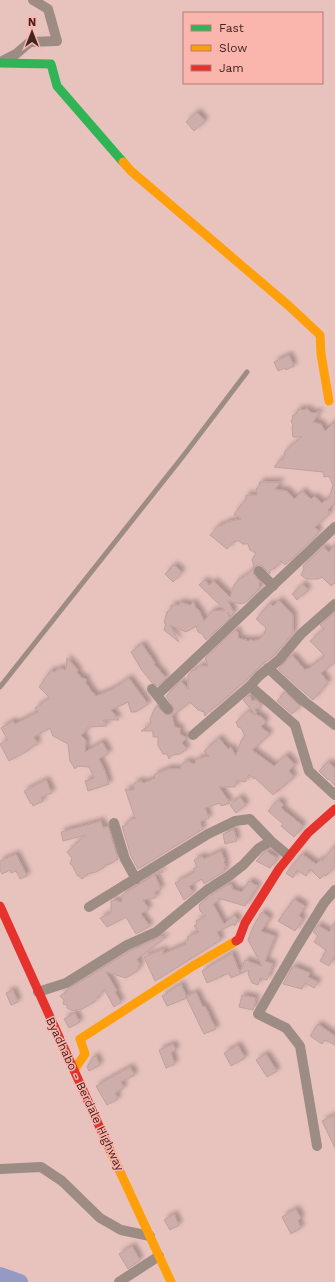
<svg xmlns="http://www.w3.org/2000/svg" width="335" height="1282" viewBox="0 0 335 1282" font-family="'Work Sans',sans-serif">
<defs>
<filter id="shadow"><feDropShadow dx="3.5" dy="-3.5" stdDeviation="2" flood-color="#0004"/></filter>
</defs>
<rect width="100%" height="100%" fill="#e8c3be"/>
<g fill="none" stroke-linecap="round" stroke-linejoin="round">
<!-- river -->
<path stroke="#949ac3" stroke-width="16" d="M0 1275 20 1282"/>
</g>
<!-- building -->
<path fill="#ceaeaa" stroke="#c0a09c" filter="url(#shadow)" d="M197 112 205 121 194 131 186 122Z
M289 355 294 366 286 370 285 368 278 371 274 362Z
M306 408 312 413 320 412 313 422 321 424 325 431 335 421V503L328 510 330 513 315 527 319 531 313 539 285 565 281 561 275 568 270 570V574L261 565H257L254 567 253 573 260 582 259 585 260 588 246 602 242 604 228 601 234 613 231 616 227 612 230 618 206 640 202 634 198 632 196 626 186 632 170 625 179 642 164 630 166 623H164L167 612 171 609V605H179L180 602 190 605 194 602 196 608 199 610 204 621 212 611 225 610 199 585 205 580 209 585 214 581 230 597 234 585 237 582 239 579 242 578 250 572 254 566 252 560 256 553 250 550 248 544H242L238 540 236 542 234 541 227 549 210 535 219 525 221 526 227 522 241 519 234 514 246 499V495H257L256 489 259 486 260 482H281L275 489 287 491 294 499 302 491 311 499 314 496 322 503 329 498 333 486 329 476 324 477 323 472 274 467 281 459 283 460 285 451 302 437H293L292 428 293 425 291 422 293 417 292 416 296 414 298 409 305 410Z
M335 545V583L331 586 322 577 318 579H306L301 575 304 569 303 566 323 547 329 552Z
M174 565 182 572 173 582 165 574Z
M303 584 308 590 297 600 292 594Z
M279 600 293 615V633L274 655 266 662 265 661 245 681 214 708H212L205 716 204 712 198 710 190 702 172 716 175 727 180 728V734L187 738 182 743 187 749 180 754 172 755 169 759 167 754H163L160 749 158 745V737H153V731H141L151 724 150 719 155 708 157 706 166 715 172 714 174 708 166 696 181 681 188 689V675L193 670H196L199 666H208L205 658 235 630 238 632V638L249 641 251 639 253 641 260 639 264 634 266 628 256 619 270 603 273 606Z
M335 613V662L321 673 328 682 313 700 278 669 292 655 305 670 307 668 308 669 325 656 310 641 324 629 320 625Z
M142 644 155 663 154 664 166 678 158 686 152 683 141 669 131 652Z
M67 658 78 670 77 673 80 675V677L86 679V684L89 686 90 689 96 696 113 689 129 678 148 704 136 712H131L128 702 111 710 119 720H103L107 726 88 727 86 731 81 735 86 740 85 752 102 742 109 753 99 759 105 771 109 784 88 791 85 781 94 778 89 767 78 766 75 769 70 761 68 744 53 736 50 728 34 737 38 744 28 749 29 750 9 761 0 744 8 740 1 728 13 721 15 724 38 712 35 708 50 698 39 687 51 670 54 672 60 668 66 670Z
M285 692 300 706 292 714 277 701Z
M249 695 252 701 256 700 259 702 261 707 255 709 257 715 262 717 266 722 261 727 270 734 252 750 274 766 286 755 295 765 289 771 294 777 273 795 255 778 254 779 249 774 245 782 237 780 235 787H219L230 803 221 806 220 803 205 808 209 818 200 822 203 829 138 869 131 856 122 826H125L128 821 135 818 125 789 134 790V783L140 781 144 783 155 778 154 775 170 768V769H180L183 763 188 761 194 764 197 759 209 756 204 751 219 738 228 749 231 747 236 756 241 741 245 736 241 728 238 727 236 722 248 711 256 715 243 700Z
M328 762 335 768V786L329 779 328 780 319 771Z
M46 780 52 793 41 797 43 801 33 806 32 803 31 804 24 791Z
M240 797 246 805 236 813 230 805Z
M278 800 284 805 281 808 303 826 294 837 281 826 283 824 268 811Z
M101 821 103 828 108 826 118 859 110 864 105 865 103 868 96 872 88 874 82 879 77 875 72 865 70 864 72 858 67 852 86 835 63 841 61 832Z
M232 830H234L237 841 225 844 223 834Z
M335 845V866L326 876 325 874 320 879 310 869 306 876 297 870 293 878 286 873 302 854 316 864 321 859 322 861Z
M221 851 225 861 224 862 226 867 224 868 225 871 204 884 202 879 189 886 193 893 184 900 175 883 195 872 193 869 197 867 194 860 202 856 204 859Z
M266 851 277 858 270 868 256 861Z
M16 854 27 876 20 879 16 871 11 873 10 870 2 874 0 870V861Z
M162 870 163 872 155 875 161 889 155 892 156 898 143 900 149 909 141 914 150 926 136 934 126 917 107 927 100 918 111 913V901L113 900 122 902V895Z
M249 881 258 886 245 906 218 898 220 900 213 904 224 924 234 915 238 919 235 926 233 924 217 932 221 940 155 981 144 957 164 949 163 954 186 944 185 941 189 939 187 937 199 932 194 926 197 924 196 921 206 916 200 911 199 905 211 895 227 885H232V889L242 892Z
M294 899 305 906 299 916 303 919 295 931 278 921Z
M262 912 270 918 261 931 275 936 265 961 273 964 267 980 260 978 258 985 252 983 248 974 249 970 231 978 229 973 207 983 202 971 232 953 240 973 245 960 262 966 248 940 253 927Z
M335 922V954L329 966 320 961 326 950 314 942 318 936 313 932 318 925 329 932Z
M160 937H166L137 959 140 964 137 971 126 978 106 972 117 991 115 992 121 1002 114 1007 104 989 94 1002 82 1009 73 1011 67 1008V1005L63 1004 64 1000 60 996 65 993 68 989 130 951Z
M293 966 310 973 308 977 318 982 314 988 305 983 302 989 283 984Z
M181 984 187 998 167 1006 162 996Z
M13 990 18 1002 11 1005 6 993Z
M196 992 203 1007 205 1006 216 1029 204 1034 186 997Z
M242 995 256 998 253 1010 239 1007Z
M75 1013 80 1022 69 1028 64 1019Z
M318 1024 335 1036V1045L325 1040 322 1044 310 1036Z
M173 1044 176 1050 171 1053 175 1064 166 1068 159 1050Z
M238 1045 245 1058 231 1066 224 1053Z
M266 1054 277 1071 267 1077 256 1060Z
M96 1056 100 1065 89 1071 87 1067 93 1057Z
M130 1067 135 1075 121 1082 124 1088 115 1093 118 1099 107 1105 96 1086Z
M335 1115V1148L322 1121Z
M296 1209 301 1218 298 1221 301 1228 291 1234 282 1217Z
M174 1214 179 1225 170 1230 164 1220Z
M132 1246 140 1260 128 1269 119 1254Z"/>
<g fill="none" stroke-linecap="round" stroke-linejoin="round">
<!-- lane -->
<path stroke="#9d8c84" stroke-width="5" d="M0 687 184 455 247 372"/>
<!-- street -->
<path stroke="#9d8c84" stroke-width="10" d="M0 62 16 54 30 42 57 41 48 9 33 0
M259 571 273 586
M268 668 305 702 335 725
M250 686 295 725 309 771 335 795
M152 689 168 709
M158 694 335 527
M193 735 250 686 259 676 279 660 301 634 335 604
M114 823 125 859 136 879
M89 907 208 834 235 821 250 819 271 841 289 856
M38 992 66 983 127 945 156 932 207 890 229 876 243 865 259 848 271 841
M317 1146 300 1046 286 1028 258 1014 298 945 324 903 335 890
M0 1169 41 1167 62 1181 100 1218 121 1230 150 1236
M119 1282 159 1256"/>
<!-- fast -->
<path stroke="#30b455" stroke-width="9" d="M0 63 51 64 57 86 123 162"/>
<!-- slow -->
<path stroke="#ff9f0a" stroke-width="9" d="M123 162 131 171 289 306 320 335 321 354 329 401
M74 1070 85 1054 80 1039 193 966 236 941
M110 1150 171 1282"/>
<!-- jam -->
<path stroke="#e5322d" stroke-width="9" d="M0 906 110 1150
M236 941 239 939 245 923 279 869 308 833 335 809"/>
</g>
<g text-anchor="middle" stroke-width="3" stroke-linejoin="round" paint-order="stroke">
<!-- street labels -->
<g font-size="12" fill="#43221f" stroke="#fab6ad">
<text transform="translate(85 1094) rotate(65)" y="4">Byadhabo - Berdale Highway</text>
</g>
</g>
<!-- legend -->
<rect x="183" y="12" width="140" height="72" fill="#fab6ad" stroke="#b17b74"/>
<rect x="191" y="25" width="20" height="6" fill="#30b455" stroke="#b17b74"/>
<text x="219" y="32" font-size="12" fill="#43221f">Fast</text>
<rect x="191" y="45" width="20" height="6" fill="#ff9f0a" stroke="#b17b74"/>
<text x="219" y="52" font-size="12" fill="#43221f">Slow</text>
<rect x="191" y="65" width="20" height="6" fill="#e5322d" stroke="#b17b74"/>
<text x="219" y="72" font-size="12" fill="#43221f">Jam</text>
<!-- north arrow -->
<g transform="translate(32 32)" stroke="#fab6ad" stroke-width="3" paint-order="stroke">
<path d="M0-3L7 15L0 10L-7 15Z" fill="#43221f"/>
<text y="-6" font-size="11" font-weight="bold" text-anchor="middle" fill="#43221f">N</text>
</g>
</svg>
